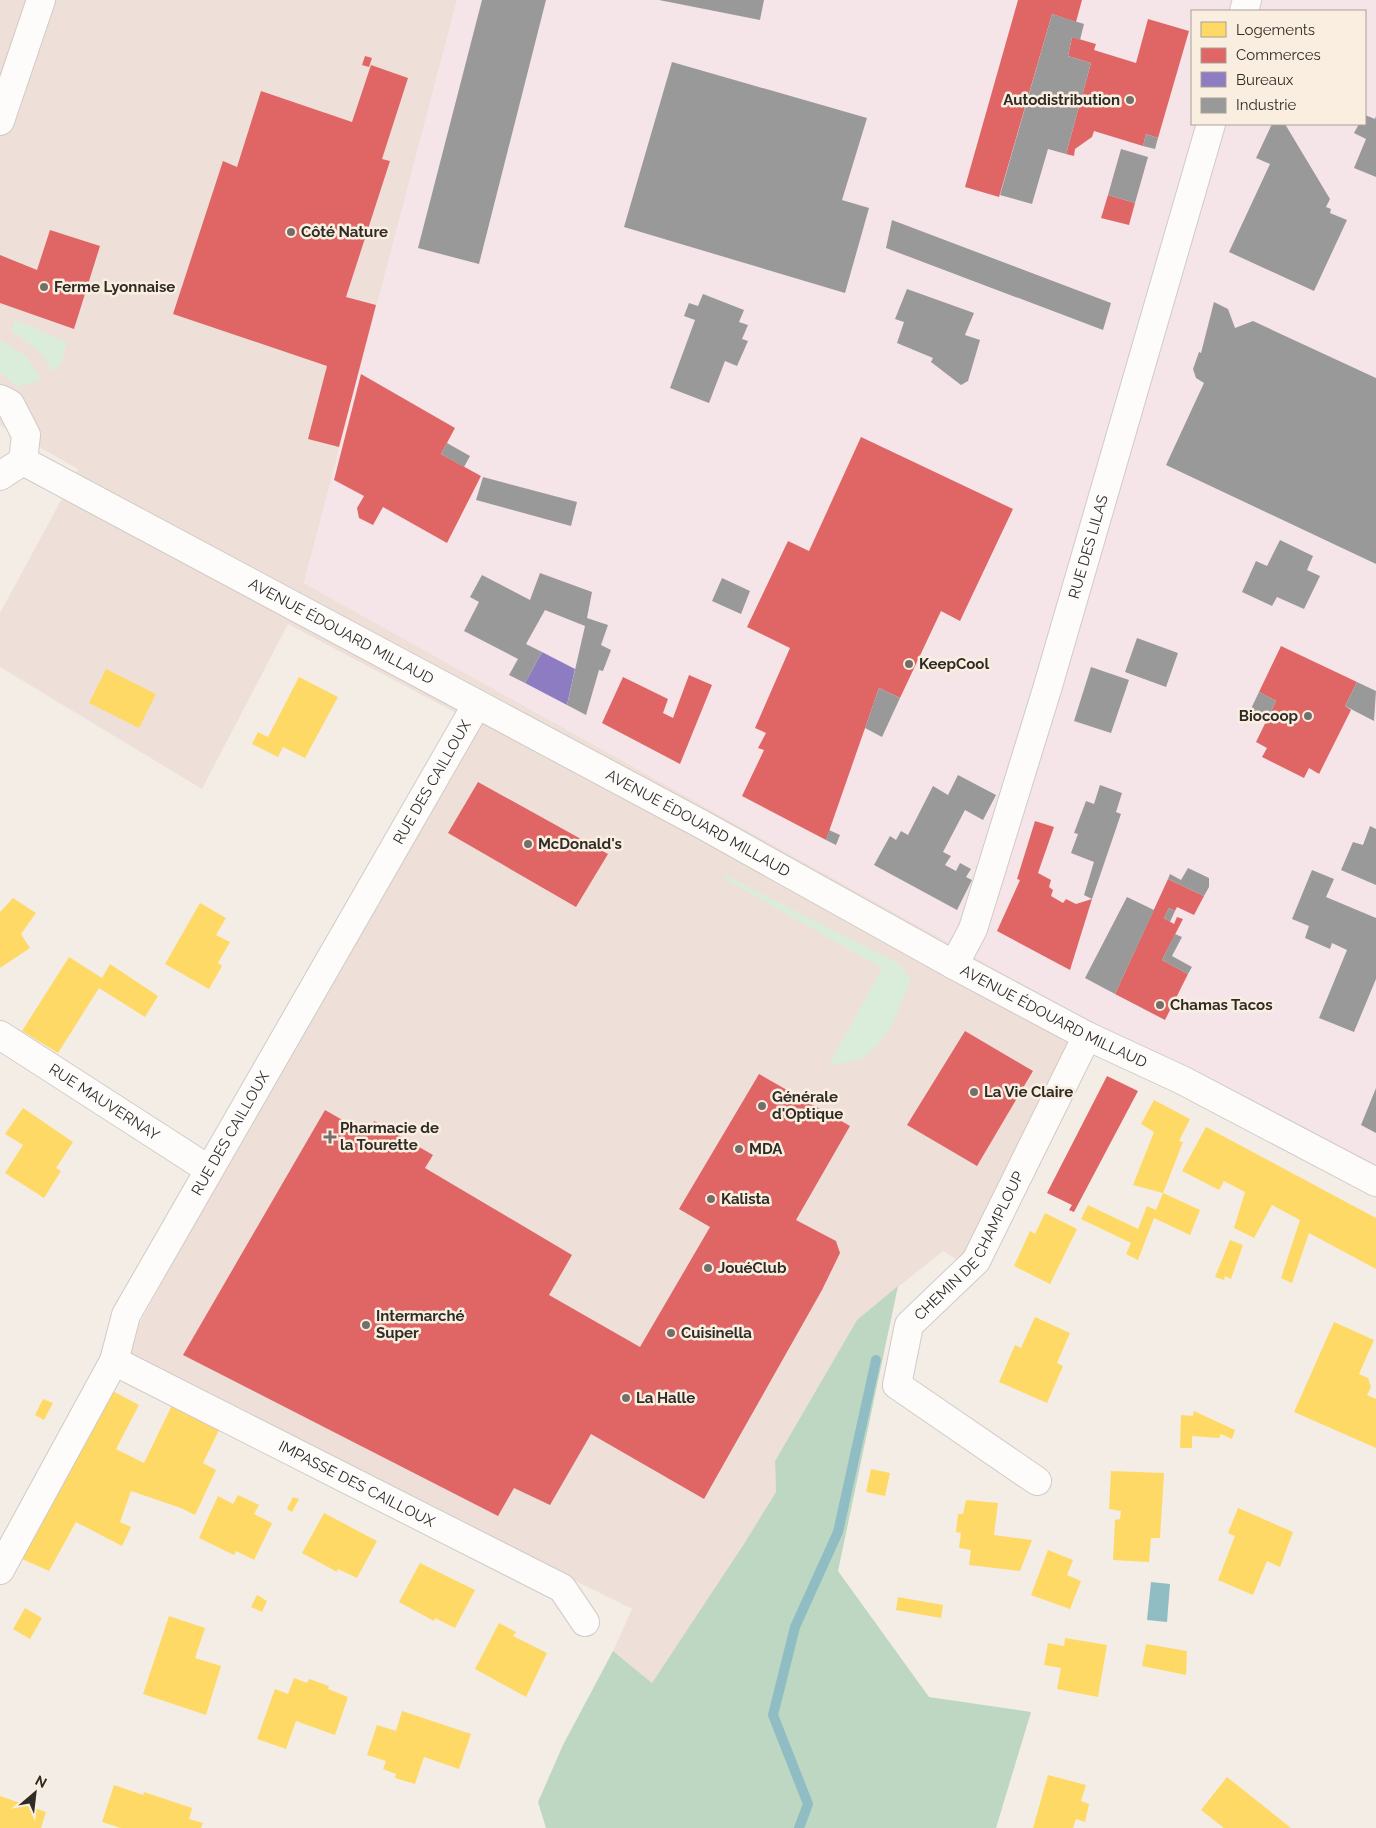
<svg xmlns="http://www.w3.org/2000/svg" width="1376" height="1828" viewBox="0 0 1376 1828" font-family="Raleway,sans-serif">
<rect width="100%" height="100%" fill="#f4ede6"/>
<!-- commercial -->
<path fill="#efdfd9" d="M0 0H457L304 583 1087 1020 964 1264 943 1251 857 1320 775 1461 776 1492 745 1544 652 1683 613 1651 632 1609 122 1355 473 722 288 624 202 789 0 667V613L78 469 0 425Z"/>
<!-- industrial -->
<path fill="#f5e5e8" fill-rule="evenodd" d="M457 0H1376V1167L1087 1020 304 583ZM1192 11H1365V124H1192Z"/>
<!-- green -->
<path fill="#daedda" d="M15 320 67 342 61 364 53 372 41 353 11 330Z
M0 340 26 356 42 380 18 387 0 372Z
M727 876 898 963 911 980C899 1006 888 1047 859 1059 850 1063 838 1063 829 1065L882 968 723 878Z"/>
<!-- forest -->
<path fill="#bed7c2" d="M898 1286 838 1571 929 1697 1031 1712 996 1828H546L538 1802 563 1745 613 1651 652 1683 744 1544 776 1492 775 1461 857 1320Z"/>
<!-- water -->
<path fill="#90bdc4" d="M1151 1582 1170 1584 1167 1622 1147 1620Z"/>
<!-- homes -->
<path fill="#ffd966" d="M106 669 156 694 139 728 89 703Z
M299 677 338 697 305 758 283 747 278 757 252 744 258 732 268 737Z
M13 898 36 913 21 934 30 948 0 968V912Z
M200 903 226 918 216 935 230 942 218 963 222 966 209 989 165 964Z
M69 957 102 978 110 964 158 996 145 1017 99 988 58 1053 22 1031Z
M1154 1100 1190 1119 1179 1141 1183 1142 1163 1193 1133 1185 1154 1132 1141 1124Z
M23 1108 73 1142 56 1168 61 1171 44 1198 5 1173 23 1145 5 1134Z
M1206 1127 1376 1218V1269L1309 1233 1292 1283 1281 1278 1300 1220 1272 1205 1254 1238 1234 1228 1245 1192 1224 1181 1219 1190 1182 1171Z
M1163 1193 1200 1210 1190 1235 1154 1218 1138 1260 1126 1254 1131 1243 1081 1219 1088 1205 1138 1229 1147 1206 1156 1210Z
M1045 1213 1077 1229 1050 1284 1014 1266 1030 1231 1035 1234Z
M1230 1240 1243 1245 1231 1279 1225 1276 1224 1280 1215 1277Z
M1035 1317 1070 1333 1057 1363 1063 1366 1047 1403 999 1382 1015 1345 1021 1348Z
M1334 1322 1374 1340 1359 1374 1368 1378 1371 1387 1367 1395 1376 1399V1448L1294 1412Z
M107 1388 139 1405 116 1449 144 1463 173 1403 221 1426 203 1463 216 1470 195 1515 181 1508 131 1491 120 1522 131 1527 122 1546 76 1522 49 1571 20 1558Z
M43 1399 53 1403 44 1420 35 1415Z
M1194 1411 1235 1430 1232 1439 1221 1434 1219 1438 1192 1436V1448H1180L1181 1415 1193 1416Z
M871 1469 890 1473 885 1496 866 1492Z
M1111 1471 1164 1473 1160 1538H1151L1149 1562 1113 1560 1115 1520 1120 1519 1121 1511 1109 1509Z
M238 1495 259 1505 254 1514 272 1523 254 1560 236 1551 234 1555 199 1538 218 1496 233 1504Z
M293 1497 299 1499 292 1512 287 1509Z
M966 1500 998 1503 994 1535 1032 1540 1020 1571 969 1565 971 1550 959 1548 961 1533 956 1532 958 1514H963Z
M1238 1508 1293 1532 1280 1567 1267 1561 1253 1595 1218 1580 1235 1536 1228 1533Z
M324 1513 377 1541 357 1578 338 1569 337 1572 302 1553Z
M1048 1550 1073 1560 1067 1575 1081 1581 1070 1609 1031 1595Z
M420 1563 475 1590 455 1628 435 1618 434 1621 399 1602Z
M257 1595 267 1601 262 1612 251 1607Z
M898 1597 943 1605 941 1618 896 1610Z
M25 1608 42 1618 30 1639 13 1629Z
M169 1616 205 1628 195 1658 221 1666 206 1715 143 1694Z
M499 1623 516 1632 513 1636 547 1653 526 1697 475 1669Z
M1065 1638 1107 1645 1098 1697 1057 1689 1061 1668 1044 1665 1048 1643 1064 1646Z
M1146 1644 1187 1651 1186 1675 1142 1666Z
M294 1678 307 1683 309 1679 329 1686 328 1689 348 1697 335 1735 296 1721 286 1749 257 1739 275 1689 288 1694Z
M402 1711 471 1734 459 1769 424 1757 415 1784 395 1778 396 1774 383 1769 386 1761 367 1755 377 1725 396 1731Z
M1048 1775 1086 1785 1081 1801 1089 1804 1085 1822 1076 1819 1073 1828H1033Z
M1227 1777 1291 1828H1224L1201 1810Z
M114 1785 143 1795 144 1792 192 1808 189 1819 203 1823 201 1828H121L102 1822Z
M0 1796 46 1812 41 1828H0Z"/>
<!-- shops -->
<path fill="#e06666" d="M1018 0H1082L1076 22 1052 14 999 197 965 187Z
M1148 19 1189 31 1158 138 1146 134 1143 146 1094 131 1092 137 1075 149 1074 156 1066 154 1091 63 1068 56 1072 37 1096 44 1094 50 1136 63Z
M365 56 372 58 369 67 362 65Z
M371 65 408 78 382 159 390 161 346 297 376 305 339 447 308 439 327 366 173 314 223 161 237 167 261 91 352 122Z
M1108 195 1135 203 1129 225 1101 218Z
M50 230 100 246 74 329 0 303V255L37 270Z
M361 374 455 428 441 454 481 476 447 543 383 507 373 525 359 518 357 508 364 496 334 480Z
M861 437 1013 509 960 621 941 611 900 698 879 688 826 840 742 796 764 750 758 748 766 733 755 728 790 648 747 627 788 541 809 551Z
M1281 646 1357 682 1345 706 1351 710 1319 774 1309 768 1304 778 1262 757 1267 748 1256 742 1276 701 1259 692Z
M689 675 712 685 680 764 602 723 623 677 668 699 663 713 673 718Z
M478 782 608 854 576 907 448 833Z
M1035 821 1054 827 1038 873 1051 880 1049 887 1053 890 1051 896 1063 903 1066 899 1076 904 1092 899 1070 970 997 931 1020 880 1017 879Z
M1168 879 1204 896 1194 915 1177 907 1175 911 1169 908 1164 918 1174 924 1177 917 1183 919 1162 960 1188 974 1165 1020 1115 994Z
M965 1031 1033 1071 977 1166 907 1125Z
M759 1074 850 1126 796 1220 836 1241 840 1253 822 1290 704 1499 591 1434 550 1505 514 1488 498 1516 183 1355 325 1110 367 1134 374 1121 433 1155 425 1168 572 1255 549 1295 640 1347 710 1227 679 1209Z
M1107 1076 1138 1091 1074 1212 1069 1210 1072 1205 1047 1193Z"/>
<!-- offices -->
<path fill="#8e7cc3" d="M542 652 575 669 567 705 525 683Z"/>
<!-- industry -->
<path fill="#999" d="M482 0H546L479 264 418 248Z
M659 0H764L760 20Z
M1052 14 1084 24 1080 40 1072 37 1068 56 1091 63 1066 154 1048 149 1032 204 1000 195Z
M672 62 867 118 842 200 869 208 845 293 624 227Z
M1365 115 1375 119 1376 116V177L1354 168 1366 139 1354 133 1359 124H1365Z
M1272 124H1285L1330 199 1326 207 1331 209 1330 213 1347 220 1314 291 1229 252 1270 164 1256 158Z
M1146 134 1158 138 1155 149 1143 146Z
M1121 149 1148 157 1135 203 1108 195Z
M892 220 1111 303 1103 330 886 248Z
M907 289 974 313 965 335 980 340 968 381 961 385 931 362 933 358 897 343 904 322 895 319Z
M703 294 744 310 739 322 748 325 742 339 748 341 737 366 725 361 709 403 670 388 695 320 684 316 689 303 698 306Z
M1214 302 1228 309 1235 328 1253 321 1376 378V564L1166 465 1204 383 1196 378 1193 369 1199 352 1201 353Z
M447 443 470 456 464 467 441 454Z
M483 477 577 502 571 526 476 500Z
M1280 540 1313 556 1307 570 1320 576 1304 609 1277 597 1272 606 1242 592 1256 561 1267 566Z
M540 573 592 592 587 618 608 625 601 645 611 650 603 671 599 670 586 715 567 705 585 626 545 610 526 644 542 652 525 683 509 675 518 659 464 631 479 602 470 597 482 575 530 600Z
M722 578 750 591 741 614 712 601Z
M1137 638 1178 653 1166 687 1125 672Z
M1091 667 1129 680 1111 733 1074 721Z
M1357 682 1376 691 1374 721 1345 706Z
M879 688 900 698 882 737 865 728Z
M1259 692 1276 701 1265 723 1248 715Z
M958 775 996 795 983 820 965 810 943 852 951 856 945 865 956 871 960 863 971 869 966 877 972 880 957 910 874 865 890 836 896 840 901 831 908 835 933 786 948 795Z
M1100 785 1122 793 1116 812 1121 814 1092 899 1084 895 1094 862 1071 853 1078 834 1074 833 1086 801 1094 804Z
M1370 826 1376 829V885L1341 870 1353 842 1363 845Z
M829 830 840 835 836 845 826 840Z
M1188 868 1209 878V887L1204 896 1168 879 1170 874 1181 880Z
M1312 870 1334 879 1326 897 1376 918V979L1354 1032 1319 1018 1347 950 1332 943 1330 949 1305 938 1309 926 1292 919Z
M1127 897 1154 910 1115 994 1085 978Z
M1169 908 1175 911 1170 922 1164 918Z
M1175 934 1182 937 1172 956 1192 967 1188 974 1162 960Z
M1376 1088V1133L1361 1125Z"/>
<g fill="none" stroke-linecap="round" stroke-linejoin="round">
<!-- stream -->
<path stroke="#90bdc4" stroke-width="10" d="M799 1828 808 1804 773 1715 795 1627 838 1532 876 1360"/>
<!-- minor casing -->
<g stroke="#d0cbc5" stroke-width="30">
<g id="minor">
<path d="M1244 11 1247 0"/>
<path d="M0 121 41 0"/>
<path id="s1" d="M954 965 973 929 1048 686 1211 124"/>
<path id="s2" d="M0 1035 208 1169"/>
<path id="s3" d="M114 1361 562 1588 585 1622"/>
<path id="s4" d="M1037 1481 897 1385 909 1325 976 1261 1087 1036"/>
<path id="s5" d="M0 1570 114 1361 126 1315 477 704"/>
</g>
</g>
<!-- secondary casing -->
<g stroke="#d0cbc5" stroke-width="30">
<g id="secondary">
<path d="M0 399 10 404 26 435 23 461 0 476"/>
<path id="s6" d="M23 461 703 825 954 965 1087 1036 1182 1080 1376 1182"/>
</g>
</g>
<!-- minor -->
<use href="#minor" stroke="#fdfcfb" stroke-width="28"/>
<!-- secondary -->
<use href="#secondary" stroke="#fdfcfb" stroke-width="28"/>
</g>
<!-- markers -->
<g fill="#746f69" stroke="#faeee0" stroke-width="2">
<circle cx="1130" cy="100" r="5"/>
<circle cx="291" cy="232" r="5"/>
<circle cx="44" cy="287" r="5"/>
<circle cx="909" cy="664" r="5"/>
<circle cx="1308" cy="716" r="5"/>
<circle cx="528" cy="844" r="5"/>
<circle cx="1160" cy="1005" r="5"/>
<circle cx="974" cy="1092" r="5"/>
<circle cx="762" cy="1106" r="5"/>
<path d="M327.5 1129.5h5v5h5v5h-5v5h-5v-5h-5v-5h5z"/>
<circle cx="739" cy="1149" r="5"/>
<circle cx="711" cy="1199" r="5"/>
<circle cx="708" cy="1268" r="5"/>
<circle cx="366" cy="1325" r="5"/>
<circle cx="671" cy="1333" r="5"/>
<circle cx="626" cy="1398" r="5"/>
</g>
<g text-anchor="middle" stroke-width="5" stroke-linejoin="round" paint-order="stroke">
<!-- poi labels -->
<g font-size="15" font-weight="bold" fill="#2f2b25" stroke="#faeee0" text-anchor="start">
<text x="1120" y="105" text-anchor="end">Autodistribution</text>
<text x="301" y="237">Côté Nature</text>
<text x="54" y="292">Ferme Lyonnaise</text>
<text x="919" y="669">KeepCool</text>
<text x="1298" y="721" text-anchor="end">Biocoop</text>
<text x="538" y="849">McDonald's</text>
<text x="1170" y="1010">Chamas Tacos</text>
<text x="984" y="1097">La Vie Claire</text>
<text x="772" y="1102">Générale<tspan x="772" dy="17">d'Optique</tspan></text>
<text x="340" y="1133">Pharmacie de<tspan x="340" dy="17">la Tourette</tspan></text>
<text x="749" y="1154">MDA</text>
<text x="721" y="1204">Kalista</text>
<text x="718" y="1273">JouéClub</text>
<text x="376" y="1321">Intermarché<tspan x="376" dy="17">Super</tspan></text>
<text x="681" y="1338">Cuisinella</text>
<text x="636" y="1403">La Halle</text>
</g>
<!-- street labels -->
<g font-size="15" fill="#2f2b25" stroke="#faeee0">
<text dy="5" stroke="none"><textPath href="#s1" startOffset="440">RUE DES LILAS</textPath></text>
<text dy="5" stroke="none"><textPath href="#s6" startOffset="361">AVENUE ÉDOUARD MILLAUD</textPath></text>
<text dy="5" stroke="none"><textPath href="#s5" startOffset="900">RUE DES CAILLOUX</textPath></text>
<text dy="5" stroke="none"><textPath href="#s6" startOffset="766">AVENUE ÉDOUARD MILLAUD</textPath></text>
<text dy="5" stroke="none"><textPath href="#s6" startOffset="1171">AVENUE ÉDOUARD MILLAUD</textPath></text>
<text dy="5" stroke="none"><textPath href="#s2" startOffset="124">RUE MAUVERNAY</textPath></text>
<text dy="5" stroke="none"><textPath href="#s5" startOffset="495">RUE DES CAILLOUX</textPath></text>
<text dy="5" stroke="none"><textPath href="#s4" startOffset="332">CHEMIN DE CHAMPLOUP</textPath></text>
<text dy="5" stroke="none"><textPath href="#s3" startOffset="272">IMPASSE DES CAILLOUX</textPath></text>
</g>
</g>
<!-- legend -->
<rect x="1191" y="10" width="175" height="115" fill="#faeee0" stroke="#a9a095"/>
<rect x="1201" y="22" width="25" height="15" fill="#ffd966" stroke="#a9a095"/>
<text x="1236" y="35" font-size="15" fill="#2f2b25">Logements</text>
<rect x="1201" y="48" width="25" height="15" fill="#e06666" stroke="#a9a095"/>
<text x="1236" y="60" font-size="15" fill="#2f2b25">Commerces</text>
<rect x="1201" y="72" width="25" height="15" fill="#8e7cc3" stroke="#a9a095"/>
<text x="1236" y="85" font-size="15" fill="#2f2b25">Bureaux</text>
<rect x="1201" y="98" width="25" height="15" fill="#999999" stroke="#a9a095"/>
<text x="1236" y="110" font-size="15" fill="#2f2b25">Industrie</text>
<!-- north arrow -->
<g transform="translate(35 1793) rotate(28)" stroke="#faeee0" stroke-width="4" paint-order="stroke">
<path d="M0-4L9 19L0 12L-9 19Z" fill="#2f2b25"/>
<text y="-8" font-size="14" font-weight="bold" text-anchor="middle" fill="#2f2b25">N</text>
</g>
</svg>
